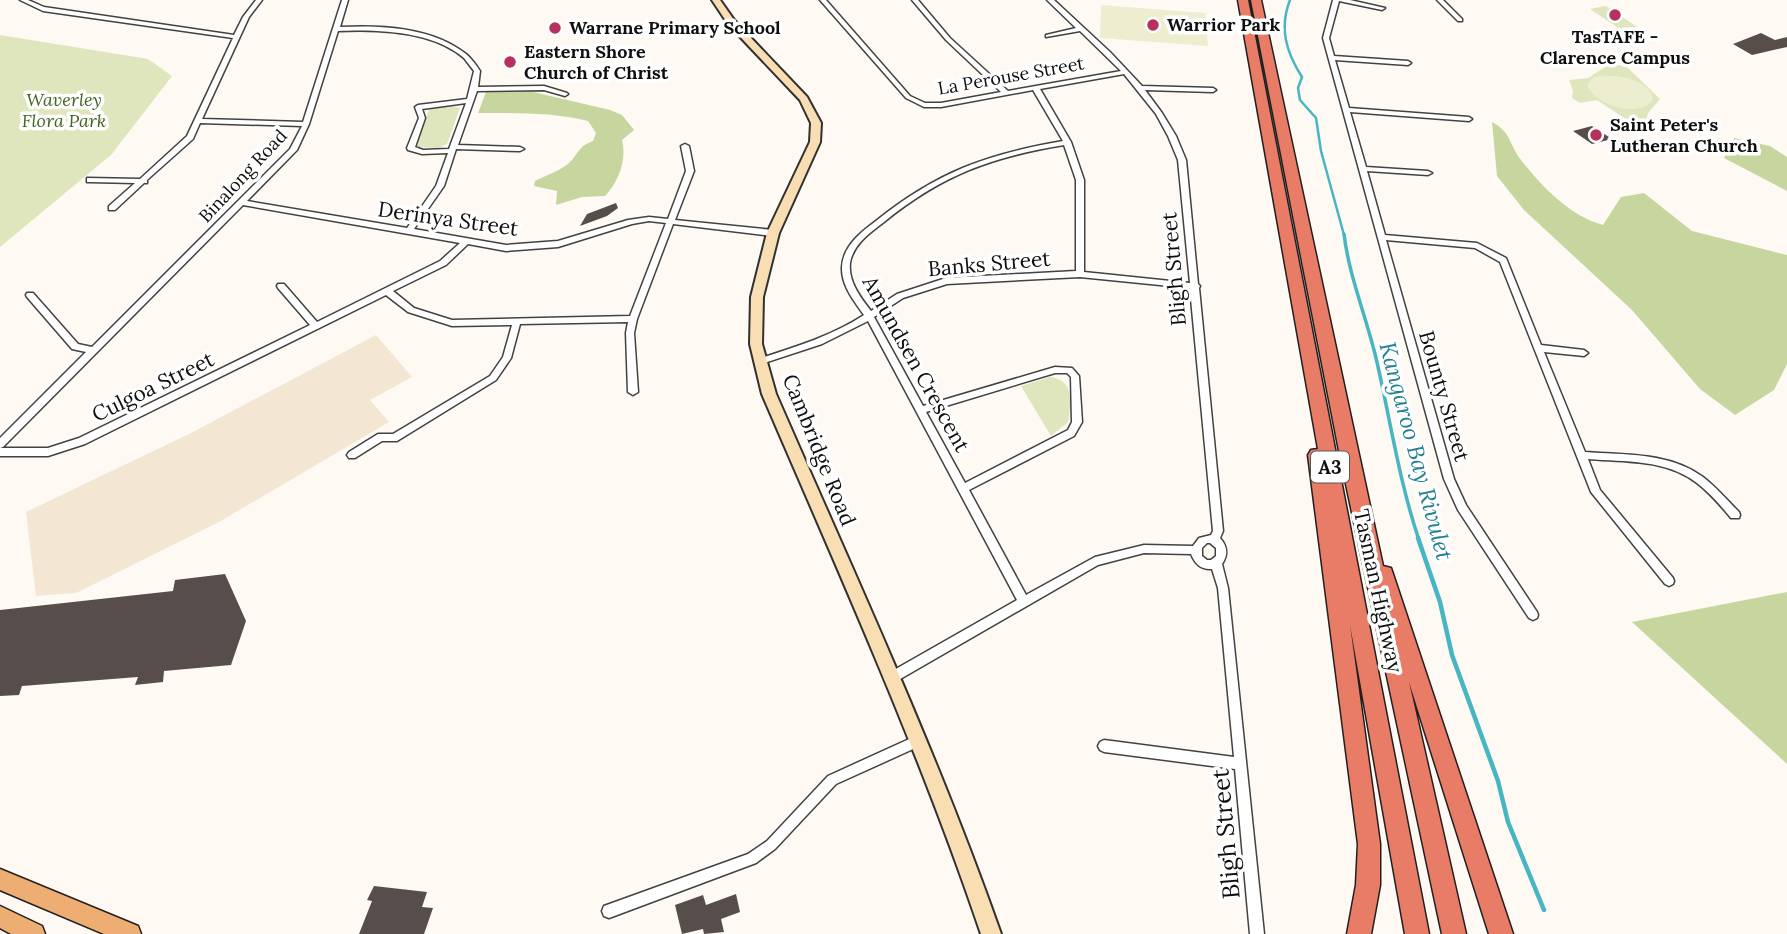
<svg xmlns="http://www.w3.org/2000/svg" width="1787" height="934" viewBox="0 0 1787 934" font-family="Lora,serif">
<rect width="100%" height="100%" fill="#fef9f3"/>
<!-- farmland -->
<path fill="#f3e7d4" d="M376 335 412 377 370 400 389 422 219 522 76 593 36 596 26 512 191 433Z"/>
<!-- green -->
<path fill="#dfe6be" d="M1605 6H1606L1646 33 1630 36 1590 9Z
M0 35 148 59 172 76 111 155 0 247Z
M1611 63 1627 67 1660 99 1648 113 1645 124 1630 122 1597 100 1580 103 1572 98 1573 91 1569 80 1588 78Z
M448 105 460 108 447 144 438 148 418 147 416 144 429 110Z
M1050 377C1075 380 1071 403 1068 422L1051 436 1021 386Z"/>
<!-- forest -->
<path fill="#c7d69f" d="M529 91 610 110 622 115 634 130 622 140C627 159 619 181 605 196L582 197 556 205 557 191 534 186 535 181C547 175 563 170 572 160 580 150 580 146 593 141L596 133 588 121C552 112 515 113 478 113L486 92Z
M1492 122C1512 133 1508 143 1521 160 1542 187 1570 216 1603 225L1621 197 1644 193 1692 231 1787 255V364L1774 390 1735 415 1700 389 1632 310 1524 210 1497 176Z
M1734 138 1770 146 1787 157V191L1724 158Z
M1787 592V764L1632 622Z"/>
<!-- pitch -->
<path fill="#edeecf" d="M1101 5 1205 13 1208 46 1100 38Z
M1599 76C1618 75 1648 79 1653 99 1640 120 1596 105 1587 86L1592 78Z"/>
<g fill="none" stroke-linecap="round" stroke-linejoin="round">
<!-- stream-far2 -->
<path stroke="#48b5c3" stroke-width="2.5" d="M1290 0C1279 28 1286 52 1302 77L1298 88 1300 100 1316 118 1321 151 1344 235"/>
<!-- stream-far1 -->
<path stroke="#48b5c3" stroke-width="3.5" d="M1344 234C1349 276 1366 316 1376 358 1390 418 1399 481 1419 540"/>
<!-- stream -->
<path stroke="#48b5c3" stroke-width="4.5" d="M1418 538 1440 602 1452 655 1498 781 1508 822 1544 910"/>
</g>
<!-- building -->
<path fill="#574e4c" d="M1761 33 1775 40 1787 37V47L1752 55 1733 44Z
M1592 126 1612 139 1592 144 1573 131Z
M616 203 618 208 607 216 580 226 587 214Z
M225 574 246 621 231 665 164 671 163 682 135 685 138 677 22 686 19 695 0 696V610L173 591 175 580Z
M374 886 427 892 422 907 433 908 424 934H359L372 901 367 900Z
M736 894 740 912 721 919 724 932 704 934 703 929 682 934 675 905 703 895 706 905Z"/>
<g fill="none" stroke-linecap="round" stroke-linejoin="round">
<!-- street casing -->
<g stroke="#424242" stroke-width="3">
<path id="street" d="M20 0H28L44 7 234 35 243 17 256 0H262L249 17 202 119 303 122 342 0H348L340 27C381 25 432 27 466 54 472 59 476 65 480 71L478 87 544 86 567 93 568 94 565 96 544 90 477 91 458 145 520 147 524 149 520 151 456 149 444 186 414 229 506 245 558 241 628 220 649 217 668 219 686 171 681 146 685 144 689 146 694 171 675 220 773 230 777 233 773 236 673 224 637 319 634 333 638 392 633 395 628 392 626 333 628 322 520 324 511 358 496 380 397 441H382L355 458H349L347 455 349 452 378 434H393L490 376 503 357 512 325 452 326 408 312 386 295 85 444 48 456H0V448H48L79 438 310 325 278 288 277 286 278 284H284L317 322 440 261 460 243 243 205 3 447 0 448V438L86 352 72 349 27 297 26 295 27 293H33L78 344 92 347 290 149 302 126 200 123 193 139 147 180V183H144L115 210H109V206L135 183 90 182H87V178L140 179 187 136 233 38 43 11ZM338 31C377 29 433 31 464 58 467 62 471 67 474 71L467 99 418 105 415 107 419 118 407 148 408 150 422 154 448 153 436 186 407 228 247 201 297 150 309 124ZM466 103 449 149 423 150 415 147 425 118 422 109ZM649 221 666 223 630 316 452 320 414 308 393 291 446 265 468 244 506 251 558 247 632 224Z
M820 0H826L910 96 925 103H941L1001 92 946 40 912 0H918L950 38 1008 91 1121 71 1080 31 1046 37V35L1076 28 1047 0H1054L1110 52 1142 86 1213 88 1216 90 1213 92 1145 90 1162 113 1176 136 1186 160 1198 284 1200 286 1199 288 1223 531 1220 538C1228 547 1228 555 1222 564L1228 588 1264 934H1250L1235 769 1104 752 1100 750 1098 746 1100 742 1104 740 1234 757 1218 588 1212 569C1201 570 1195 564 1191 554L1144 553 1098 565 895 682 891 683 887 682 885 678 887 674 1017 600 868 321 822 344 761 364 757 361 758 359C795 347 832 336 864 315 854 301 841 285 842 267 843 246 861 232 876 221 937 172 987 154 1063 141L1033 90 941 107H924L906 98ZM1124 74 1156 114 1168 136 1178 160 1190 283 1084 272V180L1071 142 1040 89ZM1064 145 1076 180V271L946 278 897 294 871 311C860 297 848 281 850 263 853 244 870 233 884 222 942 175 991 157 1064 145ZM1080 277 1190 288 1213 531 1211 535 1199 538 1193 546 1144 545 1095 557 1026 595 969 490 1074 436 1082 422 1079 376 1072 368 1055 367 923 406 874 317 903 298 947 284ZM1055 373H1067L1071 377 1072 422 1068 430 965 483 926 412ZM1207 543H1210L1216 548V556L1211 560H1207L1202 556V548Z
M1333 0H1350L1385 8 1382 10 1339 1 1329 38 1334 56 1408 61 1411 63 1408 65 1335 60 1349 108 1469 117 1472 119 1469 121 1350 112 1366 167 1428 171 1432 173 1428 175 1367 171 1385 235 1477 243 1506 258 1541 345 1584 350 1588 353 1584 356 1544 352 1585 452C1624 455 1669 452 1703 477 1716 487 1727 500 1739 512L1740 515 1739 518H1731C1721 506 1710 493 1697 483 1666 459 1625 462 1588 459L1600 490 1673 578 1674 581 1673 584 1669 586 1665 584 1591 492 1500 262 1475 248 1386 240 1454 479 1466 505 1537 612 1538 615 1537 618 1533 620 1529 618 1458 510 1444 479 1323 38Z
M1437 0H1443L1462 19V21H1458Z
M918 735 922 737 924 741 922 745 836 784 775 849 756 863 609 918 604 916 602 911 604 906 748 854 767 841 828 776Z"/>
</g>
<!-- secondary casing -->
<g stroke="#313131" stroke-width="4">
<path id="secondary" d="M712 0H720L734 20 807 97 821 123 820 142 779 233 763 297 762 344 776 394C854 573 936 749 1001 934H981C919 750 839 573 762 394L750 344 751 297 767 233 810 142 811 123 800 100 728 24Z"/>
</g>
<!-- primary casing -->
<g stroke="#202020" stroke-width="3">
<path id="primary" d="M0 869 138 926 141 934H104L0 890Z
M0 906 42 926 45 934H11L0 928Z"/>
</g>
<!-- highway casing -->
<g stroke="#202020" stroke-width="3">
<path id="highway" d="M1238 0H1248L1429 934H1405L1350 625 1380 844V885L1371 934H1347L1356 885 1358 844 1308 455 1311 450 1318 449Z
M1251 0H1261L1383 566 1391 568 1513 934H1489L1409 682 1466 934H1442L1341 461Z"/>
</g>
<!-- street -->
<use href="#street" fill="#fff" fill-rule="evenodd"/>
<!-- secondary -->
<use href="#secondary" fill="#f9ddb3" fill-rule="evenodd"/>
<!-- primary -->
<use href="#primary" fill="#edad73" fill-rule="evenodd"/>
<!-- highway -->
<use href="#highway" fill="#e97c66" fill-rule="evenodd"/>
</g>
<!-- markers -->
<g fill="#b5325e" stroke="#fff" stroke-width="2.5">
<circle cx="1615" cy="15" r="7"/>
<circle cx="1153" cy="25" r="7"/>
<circle cx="555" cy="28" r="7"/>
<circle cx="510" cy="62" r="7"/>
<circle cx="1596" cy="135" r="7"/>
</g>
<g text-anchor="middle" stroke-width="7" stroke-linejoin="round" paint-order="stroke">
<!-- far-poi labels -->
<g font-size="18" font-weight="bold" fill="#0f0f0f" stroke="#fff" text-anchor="start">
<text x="1167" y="31">Warrior Park</text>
<text x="569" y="34">Warrane Primary School</text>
<text x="1615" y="43" text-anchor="middle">TasTAFE -<tspan x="1615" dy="21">Clarence Campus</tspan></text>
<text x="524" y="58">Eastern Shore<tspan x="524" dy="21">Church of Christ</tspan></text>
<text x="1610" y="131">Saint Peter's<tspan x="1610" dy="21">Lutheran Church</tspan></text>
</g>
<!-- far-street labels -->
<g font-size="18" fill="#0f0f0f" stroke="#fff">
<text transform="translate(1011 76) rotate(-10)" y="6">La Perouse Street</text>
<text transform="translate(243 176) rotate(-47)" y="6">Binalong Road</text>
</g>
<!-- far-park labels -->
<g font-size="18" font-style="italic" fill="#436324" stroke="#fff">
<text x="64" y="106">Waverley<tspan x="64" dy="21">Flora Park</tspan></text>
</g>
<!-- shield labels -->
<rect fill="#fff" stroke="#575757" stroke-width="2" x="1311" y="451.5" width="38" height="31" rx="5"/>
<g font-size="19" font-weight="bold" fill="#0f0f0f">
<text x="1330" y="474">A3</text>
</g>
<!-- street labels -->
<g font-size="21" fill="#0f0f0f" stroke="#fff">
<text transform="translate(448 219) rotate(8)" y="7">Derinya Street</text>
<text transform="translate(989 264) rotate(-5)" y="7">Banks Street</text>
<text transform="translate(1174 269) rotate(-95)" y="7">Bligh Street</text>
<text transform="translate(916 364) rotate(61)" y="7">Amundsen Crescent</text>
<text transform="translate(153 387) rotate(-26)" y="7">Culgoa Street</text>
<text transform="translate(1444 396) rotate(74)" y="7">Bounty Street</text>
<text transform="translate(819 450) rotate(68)" y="7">Cambridge Road</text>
<text transform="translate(1378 591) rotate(78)" y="7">Tasman Highway</text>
</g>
<!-- water labels -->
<g font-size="23" font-style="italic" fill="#218091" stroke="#fff">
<text transform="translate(1416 451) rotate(75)" y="8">Kangaroo Bay Rivulet</text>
</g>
<!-- near-street labels -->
<g font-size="24" fill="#0f0f0f" stroke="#fff">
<text transform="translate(1226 834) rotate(-95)" y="8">Bligh Street</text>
</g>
</g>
</svg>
